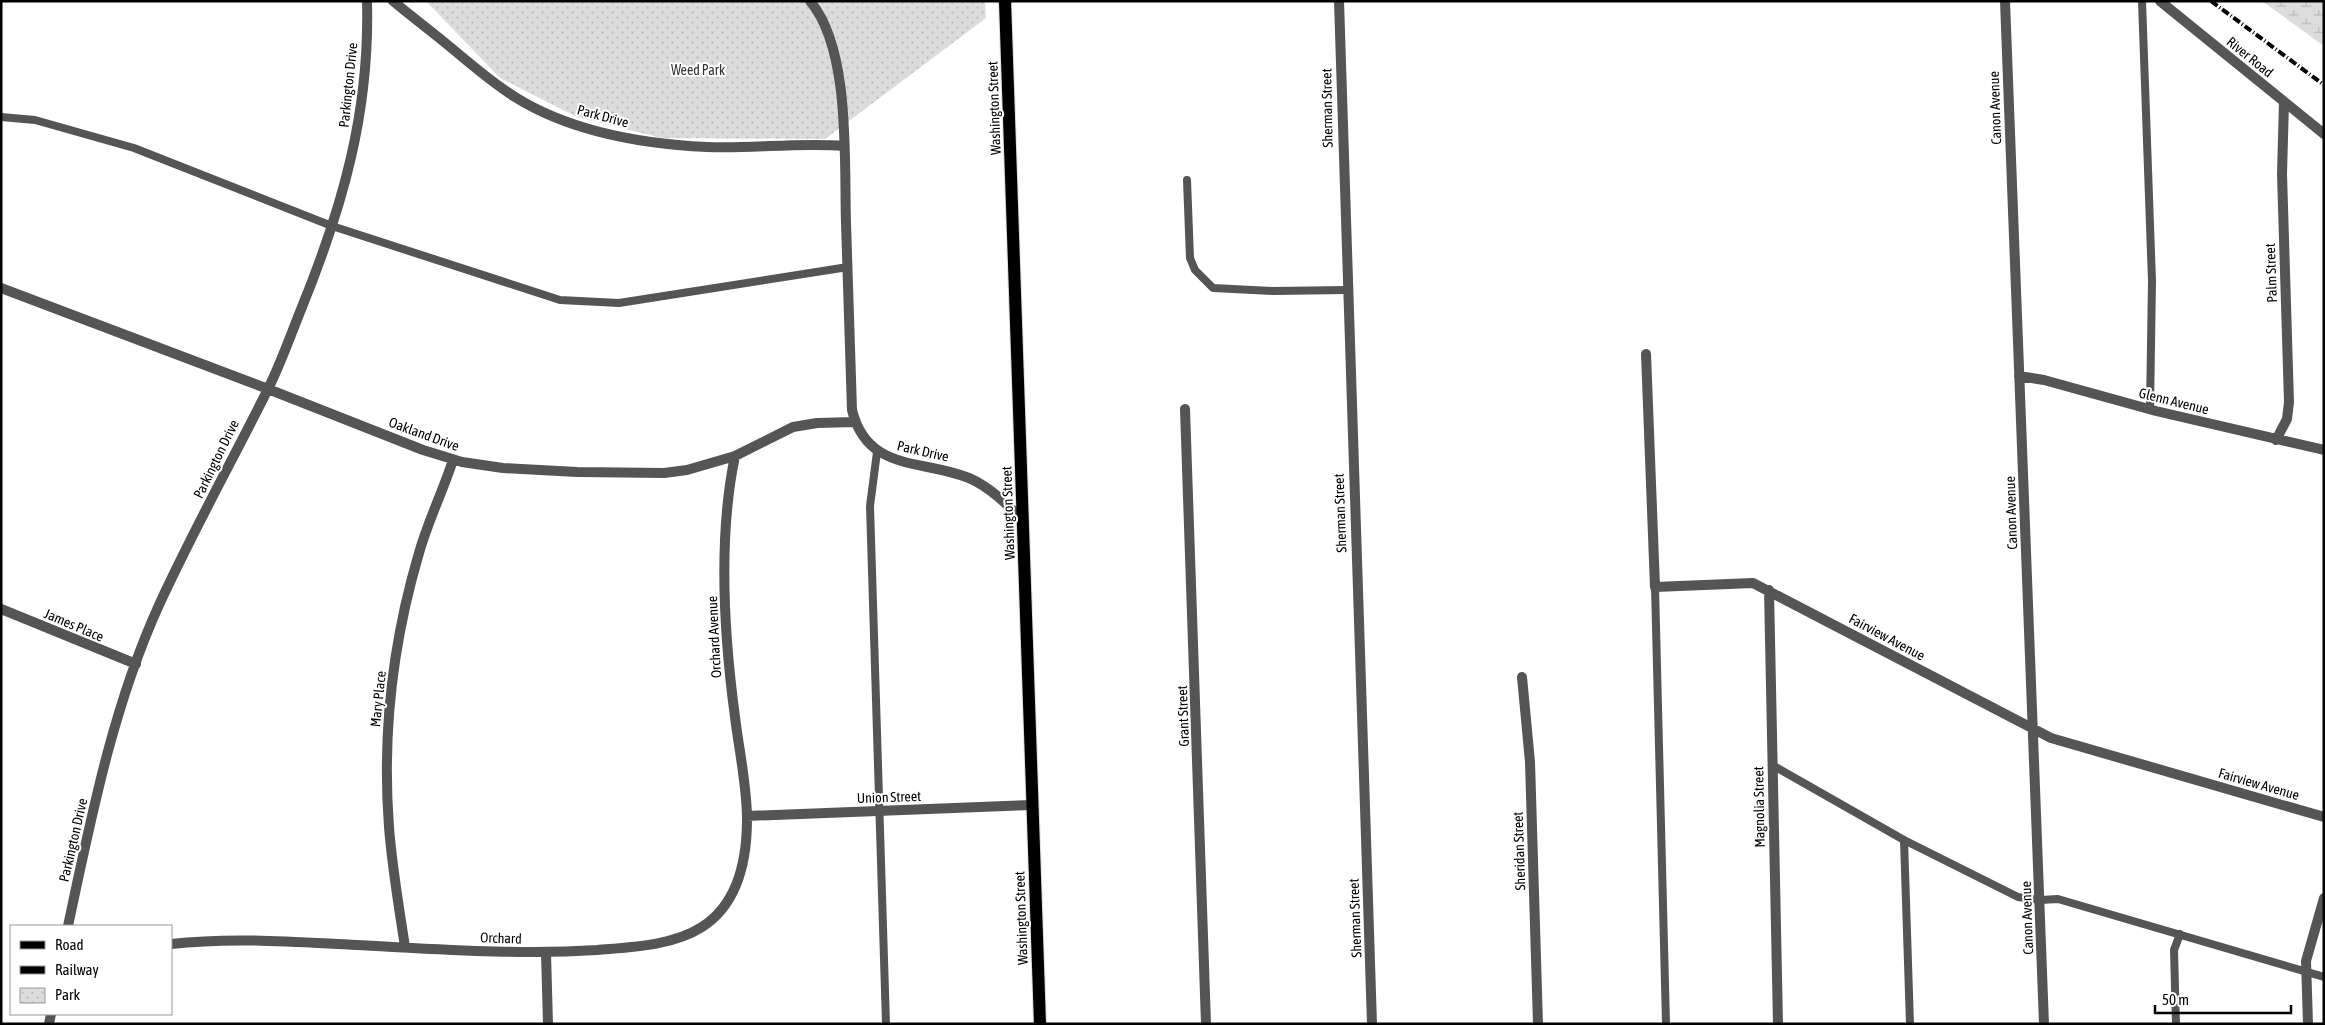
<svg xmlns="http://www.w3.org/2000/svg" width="2325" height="1025" viewBox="0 0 2325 1025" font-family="'Asap Condensed',sans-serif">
<defs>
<pattern id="wetland-marsh" width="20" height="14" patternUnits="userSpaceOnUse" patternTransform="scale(1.25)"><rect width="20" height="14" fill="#dcdcdc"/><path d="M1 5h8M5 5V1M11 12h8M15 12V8" fill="none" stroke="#bbb"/></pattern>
<pattern id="park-dots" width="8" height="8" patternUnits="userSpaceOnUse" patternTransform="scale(1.25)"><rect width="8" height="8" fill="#dcdcdc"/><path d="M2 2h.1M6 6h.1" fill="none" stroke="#bbb" stroke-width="1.8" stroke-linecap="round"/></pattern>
</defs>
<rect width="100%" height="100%" fill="#fff"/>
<!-- wetland -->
<path fill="url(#wetland-marsh)" d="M2262 1H2324V46Z"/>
<!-- park -->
<path fill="url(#park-dots)" d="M426 1H985L986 18 825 139 662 138 577 117 500 78Z"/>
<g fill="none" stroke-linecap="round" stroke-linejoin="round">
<!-- primary casing -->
<g stroke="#dbdbdb" stroke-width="14">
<path id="primary" d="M1005 1 1040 1024"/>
</g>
<!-- lane -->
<path stroke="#555" stroke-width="8" d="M2142 1 2152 281 2150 409
M1 117 35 120 134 148 332 226 560 300 619 303 848 267
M1187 180 1190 258 1195 270 1213 288 1273 291 1347 290
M877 452 870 506 886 1024
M1655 587 1666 1024
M1772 765 1904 840 2018 897 2040 900 2058 899 2324 977
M1904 840 1910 1024
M2176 1024 2174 950 2180 934"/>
<!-- street -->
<path stroke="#555" stroke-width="10" d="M393 1C412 17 431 31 449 46 471 64 491 82 515 97 571 132 643 144 707 147 753 149 799 142 844 146
M810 1C851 49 844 162 846 223 848 286 850 348 852 410 867 472 922 459 969 478 990 487 1008 505 1023 521
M1339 1 1372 1024
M2005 1 2044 1024
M2160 1 2324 134
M1 288 268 389 423 450 462 462 503 468 577 472 664 473 687 470 735 456 793 427 817 423 855 422
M1646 354 1655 587 1753 583 2051 738 2324 817
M2019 376 2044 380 2156 411 2324 450
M1185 409 1206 1024
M2276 440 2287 419 2289 402 2282 174 2284 102
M1769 590 1778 1024
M1 609 136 664
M1522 677 1530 762 1538 1024
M747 816 1032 805
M68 926C91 818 113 706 159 605 193 531 232 461 268 389 281 363 291 334 302 307 343 206 370 111 367 1
M171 944C233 937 294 942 356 945 436 949 517 955 597 950 631 947 672 946 702 927 738 904 747 860 747 819 747 786 739 750 735 717 724 635 718 537 735 456
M405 947C399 907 392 867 389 827 382 735 393 641 419 553 428 521 443 491 453 460
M546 953 548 1024
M49 1024 51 1014
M2308 1024 2306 961 2324 898"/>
<!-- primary -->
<use href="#primary" stroke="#000" stroke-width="12"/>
<!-- rail -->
<path stroke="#000" stroke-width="4" stroke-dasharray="8 2.5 1 2.5" stroke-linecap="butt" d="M2211 1 2324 85"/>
</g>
<g text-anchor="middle" stroke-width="4" stroke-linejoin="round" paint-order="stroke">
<!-- street labels -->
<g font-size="14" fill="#000" stroke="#fff">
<text transform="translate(2250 57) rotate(39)" y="5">River Road</text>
<text transform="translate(348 85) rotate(-84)" y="5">Parkington Drive</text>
<text transform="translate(994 108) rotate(-92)" y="5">Washington Street</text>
<text transform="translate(1327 108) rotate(-91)" y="5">Sherman Street</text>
<text transform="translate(1995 108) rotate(-92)" y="5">Canon Avenue</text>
<text transform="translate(603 116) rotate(15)" y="5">Park Drive</text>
<text transform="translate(2271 273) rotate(-92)" y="5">Palm Street</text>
<text transform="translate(2174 401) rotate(14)" y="5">Glenn Avenue</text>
<text transform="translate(424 434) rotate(20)" y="5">Oakland Drive</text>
<text transform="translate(923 451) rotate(13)" y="5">Park Drive</text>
<text transform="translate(216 459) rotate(-64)" y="5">Parkington Drive</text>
<text transform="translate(1008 513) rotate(-92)" y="5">Washington Street</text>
<text transform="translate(1340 513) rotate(-92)" y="5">Sherman Street</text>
<text transform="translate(2011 513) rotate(-92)" y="5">Canon Avenue</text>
<text transform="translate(74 625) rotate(23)" y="5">James Place</text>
<text transform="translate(714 637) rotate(-93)" y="5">Orchard Avenue</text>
<text transform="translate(1887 637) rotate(28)" y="5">Fairview Avenue</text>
<text transform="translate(378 699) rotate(-84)" y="5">Mary Place</text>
<text transform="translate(1183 716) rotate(-92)" y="5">Grant Street</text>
<text transform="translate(2259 784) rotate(16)" y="5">Fairview Avenue</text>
<text transform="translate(889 797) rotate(-2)" y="5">Union Street</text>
<text transform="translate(1759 807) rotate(-91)" y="5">Magnolia Street</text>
<text transform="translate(73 840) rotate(-77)" y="5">Parkington Drive</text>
<text transform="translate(1519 851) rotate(-92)" y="5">Sheridan Street</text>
<text transform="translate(1021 918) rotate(-92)" y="5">Washington Street</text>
<text transform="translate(1355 918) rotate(-92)" y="5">Sherman Street</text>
<text transform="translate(2027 918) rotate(-92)" y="5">Canon Avenue</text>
<text transform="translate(501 938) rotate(2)" y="5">Orchard</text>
</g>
<!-- park labels -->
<g font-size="14" fill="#333" stroke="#fff">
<text x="698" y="75">Weed Park</text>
</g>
</g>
<!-- border -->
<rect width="2325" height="1025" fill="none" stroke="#000000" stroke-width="5"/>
<!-- legend -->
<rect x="10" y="925" width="162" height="90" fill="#ffffff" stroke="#999999"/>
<rect x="20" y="941" width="25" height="8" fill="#000000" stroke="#999999"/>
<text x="55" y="950" font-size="15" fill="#000000">Road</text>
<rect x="20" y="966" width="25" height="8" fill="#000000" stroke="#999999"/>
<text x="55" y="975" font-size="15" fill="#000000">Railway</text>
<rect x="20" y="988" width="25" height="15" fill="url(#park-dots)" stroke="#999999"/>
<text x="55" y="1000" font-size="15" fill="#000000">Park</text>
<!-- scale -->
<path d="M2155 1005v8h136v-8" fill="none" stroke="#000000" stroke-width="2.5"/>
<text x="2162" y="1005" font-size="15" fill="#000000" stroke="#ffffff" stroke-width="4" paint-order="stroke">50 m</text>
</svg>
